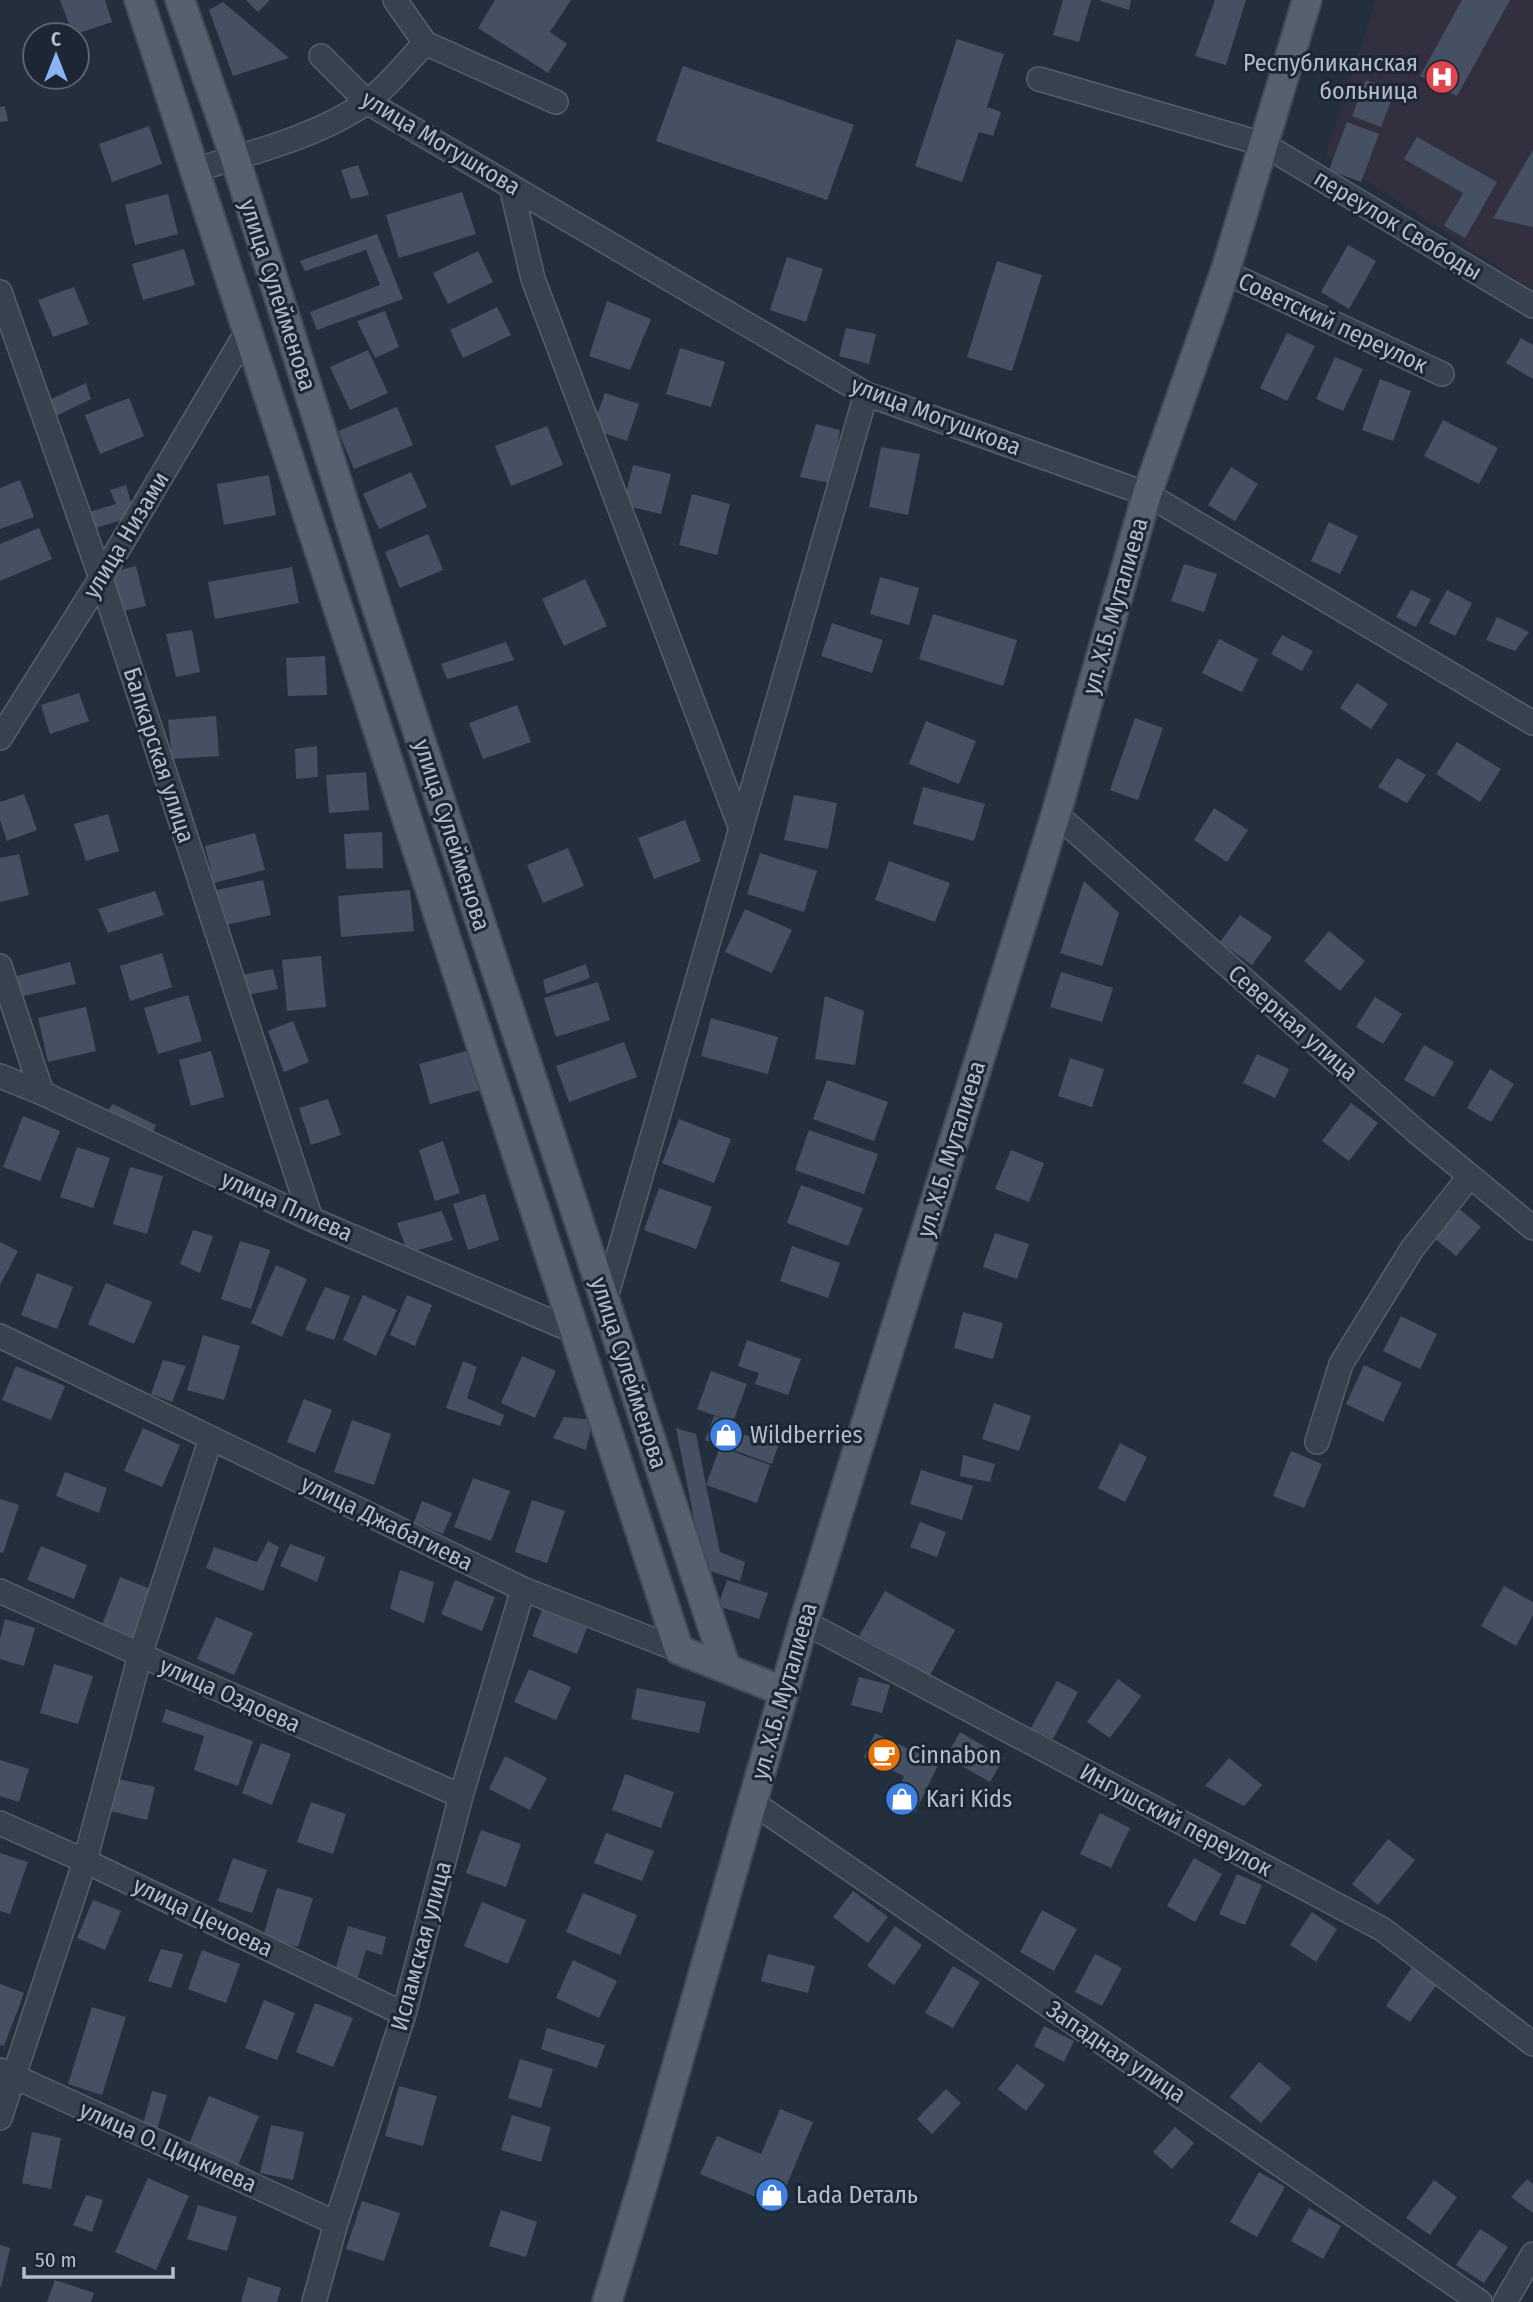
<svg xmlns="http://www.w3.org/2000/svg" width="1533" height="2302" viewBox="0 0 1533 2302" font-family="'Fira Sans Condensed',sans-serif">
<rect width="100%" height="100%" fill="#242f3e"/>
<!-- medical -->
<path fill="#32303f" d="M1376 0H1533V290L1326 154Z"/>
<!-- building -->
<path fill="#455162" d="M60 0H105L112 22 73 35Z
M246 0H270L258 12Z
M495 0H571L550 32 567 44 548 73 478 28Z
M1063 0H1091L1079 42 1053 35Z
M1098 0H1131L1129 10Z
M1215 0H1246L1226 65 1195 56Z
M1462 0H1510L1457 96 1420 76Z
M223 2 289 58 233 76 209 10Z
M957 39 1004 54 987 107 1001 112 993 136 979 132 962 182 915 166Z
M683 66 854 125 827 200 656 141Z
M1366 80 1395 91 1381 127 1352 116Z
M5 106 8 121 0 122V107Z
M1347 122 1379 134 1361 182 1329 170Z
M149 126 162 164 112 182 99 144Z
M1417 137 1497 182 1465 238 1444 226 1463 193 1404 159Z
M1533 150V227L1493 218Z
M358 165 369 195 351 199 341 170Z
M462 192 476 234 399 258 386 215Z
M168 194 178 234 135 245 125 205Z
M377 234 403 299 317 330 310 312 380 285 366 250 305 271 300 261Z
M1348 245 1376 261 1349 309 1321 292Z
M184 249 195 285 143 300 132 264Z
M478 251 493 282 448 304 433 273Z
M787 257 823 269 806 322 770 310Z
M997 261 1042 275 1012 371 967 357Z
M74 287 89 324 53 337 38 300Z
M607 301 651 319 630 370 589 356Z
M497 307 511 335 463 358 450 330Z
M385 311 399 347 375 358 357 321Z
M846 328 876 334 869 364 839 356Z
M1287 333 1315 346 1287 401 1260 388Z
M1521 338 1533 345V379L1506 363Z
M680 348 725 362 711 407 666 394Z
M368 350 388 393 350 410 330 367Z
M1335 357 1363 369 1343 411 1316 399Z
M1380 379 1411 391 1393 441 1362 430Z
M86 383 91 399 52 418 47 401Z
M605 393 639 404 627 441 592 429Z
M129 398 144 436 100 454 85 415Z
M397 407 413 445 354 469 338 431Z
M1443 420 1498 448 1479 484 1424 456Z
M816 424 840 430 831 483 800 477Z
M547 426 563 465 511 486 495 446Z
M881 447 920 454 908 515 869 507Z
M633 465 671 474 661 514 623 505Z
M1231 467 1258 484 1235 521 1208 505Z
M411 472 427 507 379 529 363 494Z
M269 475 276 515 224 525 217 484Z
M20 480 34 517 0 529V488Z
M126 485 132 506 122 520 89 530 83 514 116 504 110 490Z
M692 494 730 504 717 555 679 545Z
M1329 522 1358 536 1340 574 1311 561Z
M39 528 52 559 0 581V544Z
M428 534 443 570 400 588 385 552Z
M1184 564 1217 574 1204 612 1171 601Z
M136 566 146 606 119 612 109 573Z
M292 567 299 603 215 619 208 582Z
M880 577 919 588 909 625 870 614Z
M585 579 607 626 564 646 542 599Z
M1411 590 1431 599 1416 627 1396 617Z
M1447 590 1472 603 1455 636 1429 623Z
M933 614 1017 640 1003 686 919 659Z
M1497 617 1529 632 1515 651 1486 640Z
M832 623 883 640 872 673 821 656Z
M192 630 200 672 176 677 166 634Z
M1282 635 1313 651 1302 671 1271 654Z
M1219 639 1258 659 1242 692 1202 673Z
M506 642 514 660 447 679 441 664Z
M325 656 327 695 288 696 286 658Z
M1357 683 1388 704 1371 729 1340 708Z
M79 693 89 721 50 734 41 705Z
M517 705 531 742 483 759 469 723Z
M216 716 219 756 172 759 168 720Z
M1135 718 1163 728 1138 800 1110 790Z
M926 721 976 741 959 784 909 764Z
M1457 742 1501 769 1480 802 1436 774Z
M317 746 318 777 296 779 295 749Z
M1397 758 1426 775 1407 803 1378 787Z
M366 772 369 810 329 813 326 775Z
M923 787 985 804 974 841 913 824Z
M24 794 37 830 7 841 0 820V802Z
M794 795 837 803 828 849 784 840Z
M1214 808 1248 830 1227 862 1194 840Z
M108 814 119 851 86 861 74 824Z
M685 820 701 861 654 879 638 838Z
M382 832 383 868 346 869 344 834Z
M255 833 265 870 214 883 205 846Z
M568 848 584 886 543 903 527 865Z
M760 853 817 871 804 912 747 894Z
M19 854 29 895 0 902V858Z
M889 861 950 883 935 922 875 900Z
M263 880 271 915 221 926 212 891Z
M1084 881 1119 913 1102 966 1060 953Z
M410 890 414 931 341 937 338 896Z
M155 891 164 915 108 933 98 909Z
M745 909 792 930 772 973 725 952Z
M1240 915 1272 937 1252 965 1220 942Z
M1329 931 1365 961 1340 991 1304 961Z
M162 953 172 987 130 1001 120 966Z
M321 956 326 1007 287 1011 282 960Z
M70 962 76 984 19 997 13 977Z
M586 964 590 978 546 994 543 980Z
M273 969 278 989 237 997 231 977Z
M1061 972 1113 988 1102 1022 1050 1007Z
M598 982 610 1020 556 1037 544 998Z
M188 995 202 1041 158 1054 144 1008Z
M825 996 864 1011 855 1065 815 1059Z
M1375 997 1402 1014 1383 1044 1356 1027Z
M86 1007 96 1051 48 1062 38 1018Z
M711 1018 778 1037 768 1074 701 1056Z
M293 1021 309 1062 284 1072 268 1031Z
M624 1042 637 1077 569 1102 556 1066Z
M1424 1045 1454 1062 1434 1097 1404 1080Z
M470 1050 480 1090 430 1104 419 1064Z
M211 1051 224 1097 191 1106 179 1060Z
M1257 1054 1289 1069 1275 1098 1243 1083Z
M1070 1058 1104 1069 1092 1107 1058 1096Z
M1490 1069 1514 1084 1491 1122 1467 1108Z
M827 1080 888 1102 874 1141 813 1119Z
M328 1099 341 1135 311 1145 299 1108Z
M1351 1103 1378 1123 1349 1161 1322 1141Z
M113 1104 156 1125 152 1133 107 1112Z
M23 1116 60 1131 40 1181 3 1167Z
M679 1119 731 1139 714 1183 662 1163Z
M809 1130 878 1154 864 1194 795 1170Z
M443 1141 460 1193 435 1201 419 1150Z
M77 1147 110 1158 93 1208 60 1197Z
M1011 1150 1044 1163 1029 1202 995 1189Z
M130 1167 163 1176 147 1234 113 1224Z
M801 1185 863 1208 848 1246 787 1223Z
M659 1188 712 1207 696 1249 644 1230Z
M485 1194 499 1240 468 1250 453 1204Z
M1458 1208 1481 1227 1456 1256 1433 1237Z
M442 1211 453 1240 408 1253 397 1223Z
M193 1230 213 1236 200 1273 180 1264Z
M995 1233 1029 1244 1017 1279 983 1267Z
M240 1241 270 1250 251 1309 221 1299Z
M0 1242 18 1251 0 1285Z
M792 1246 840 1263 828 1298 780 1281Z
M276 1265 307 1279 282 1337 251 1323Z
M37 1273 73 1287 57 1329 21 1315Z
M106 1283 152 1302 134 1344 88 1324Z
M325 1287 350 1296 334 1340 305 1330Z
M363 1295 397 1310 376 1356 343 1340Z
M407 1295 432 1305 415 1346 390 1335Z
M963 1312 1003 1323 993 1359 954 1348Z
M1401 1316 1437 1334 1420 1369 1383 1351Z
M203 1335 240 1346 224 1400 187 1390Z
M747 1340 801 1359 788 1395 755 1384 759 1373 738 1366Z
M522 1356 556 1371 535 1418 501 1403Z
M163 1360 186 1366 172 1402 151 1394Z
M463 1361 477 1367 467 1398 504 1415 500 1426 446 1408Z
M1364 1365 1402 1383 1383 1422 1346 1404Z
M16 1366 65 1386 51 1420 2 1400Z
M711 1371 747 1384 733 1422 697 1409Z
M304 1399 332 1410 315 1453 287 1442Z
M994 1403 1031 1416 1019 1451 982 1439Z
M714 1416 732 1422 729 1429 778 1446 772 1464 705 1440Z
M564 1417 593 1420 586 1450 553 1438Z
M352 1420 391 1434 374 1485 334 1472Z
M143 1428 180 1445 162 1487 124 1471Z
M676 1428 696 1434 706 1485 720 1447 770 1465 757 1503 706 1485 720 1552 745 1562 740 1581 704 1569Z
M1120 1443 1147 1457 1125 1502 1098 1488Z
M1291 1451 1322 1464 1304 1508 1273 1496Z
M963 1455 995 1464 990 1482 960 1476Z
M921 1470 973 1486 962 1520 910 1504Z
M65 1472 107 1488 99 1513 56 1496Z
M473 1478 510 1491 491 1541 454 1527Z
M0 1499 19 1505 3 1553 0 1552Z
M532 1500 565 1511 547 1563 515 1552Z
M422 1501 452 1513 443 1534 414 1522Z
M920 1522 946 1532 937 1557 910 1547Z
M268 1541 279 1547 263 1591 206 1568 214 1547 257 1562Z
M290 1544 325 1557 317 1582 280 1566Z
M41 1546 87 1565 74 1599 27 1580Z
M400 1570 434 1582 424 1623 390 1609Z
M120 1577 153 1590 134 1638 102 1625Z
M455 1580 495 1597 482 1631 441 1614Z
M727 1580 768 1593 759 1619 718 1606Z
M1504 1586 1533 1602V1615L1516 1646 1481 1626Z
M885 1591 955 1630 930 1675 859 1636Z
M542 1610 587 1628 577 1654 532 1636Z
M216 1617 253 1633 234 1675 197 1659Z
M5 1619 35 1628 24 1666 0 1659V1638Z
M54 1664 93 1676 78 1724 40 1713Z
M529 1669 571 1687 556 1720 514 1702Z
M859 1677 890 1685 882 1713 851 1705Z
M1118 1679 1141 1696 1110 1738 1087 1722Z
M1057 1681 1078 1692 1053 1739 1031 1728Z
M637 1688 706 1702 699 1733 631 1719Z
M166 1709 253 1741 238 1786 194 1770 204 1736 162 1722Z
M960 1732 1004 1758 990 1782 946 1757Z
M875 1733 939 1763 915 1813 892 1802 904 1776 864 1757Z
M261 1743 291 1754 272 1805 242 1793Z
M505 1756 547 1778 530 1810 489 1789Z
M1229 1758 1262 1785 1244 1806 1205 1786Z
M0 1760 29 1769 19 1802 0 1796Z
M625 1774 674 1792 661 1828 612 1810Z
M118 1779 155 1787 147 1820 110 1811Z
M311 1802 346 1814 333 1854 297 1842Z
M1100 1813 1130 1828 1111 1868 1080 1854Z
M481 1830 521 1844 506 1887 466 1873Z
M606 1833 654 1851 642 1881 594 1863Z
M1388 1839 1415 1860 1378 1905 1352 1884Z
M0 1853 28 1862 10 1914 0 1911Z
M233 1858 267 1870 252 1913 218 1901Z
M1194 1858 1222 1874 1195 1922 1167 1906Z
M1237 1874 1262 1885 1245 1925 1219 1914Z
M277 1888 313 1898 298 1947 263 1937Z
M853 1891 888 1917 868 1943 833 1917Z
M583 1893 637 1915 620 1955 566 1932Z
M93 1900 121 1911 105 1950 77 1938Z
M482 1902 526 1920 508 1964 464 1946Z
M1042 1910 1077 1929 1054 1971 1020 1952Z
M1312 1912 1337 1929 1316 1962 1290 1945Z
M348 1926 386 1937 382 1955 366 1950 356 1984 334 1974Z
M895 1926 922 1945 894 1985 867 1966Z
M161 1949 183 1954 171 1988 148 1981Z
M202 1950 240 1964 226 2003 188 1989Z
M768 1954 815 1966 808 1993 761 1981Z
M1095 1954 1122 1968 1102 2006 1075 1992Z
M573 1960 617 1981 599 2018 556 1998Z
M953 1966 980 1982 953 2028 925 2013Z
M1412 1967 1437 1984 1410 2022 1386 2006Z
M0 1984 24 1993 4 2046 0 2045Z
M264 2000 295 2013 277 2060 245 2048Z
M315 2003 353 2018 333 2067 296 2052Z
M92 2007 126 2017 102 2095 68 2084Z
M1044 2026 1074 2041 1064 2062 1034 2046Z
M547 2028 605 2045 597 2068 541 2049Z
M520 2059 553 2069 541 2108 508 2098Z
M1259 2062 1291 2088 1261 2123 1230 2097Z
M1017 2064 1045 2085 1026 2111 998 2089Z
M399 2086 437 2096 423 2146 385 2136Z
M946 2089 961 2103 932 2134 917 2119Z
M152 2091 167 2095 157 2130 143 2125Z
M209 2096 259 2116 238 2165 189 2144Z
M780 2109 813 2122 778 2206 700 2174 717 2136 761 2154Z
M512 2115 551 2127 541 2162 501 2150Z
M271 2125 304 2132 293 2180 260 2173Z
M1175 2127 1194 2143 1172 2169 1153 2152Z
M32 2132 61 2138 51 2189 22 2183Z
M1259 2172 1285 2187 1257 2237 1230 2222Z
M148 2178 189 2196 156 2270 115 2252Z
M1527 2179 1533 2184V2213L1511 2197Z
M1434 2180 1457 2197 1430 2235 1406 2218Z
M86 2195 103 2200 92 2232 73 2225Z
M362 2201 400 2213 384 2261 346 2249Z
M198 2205 237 2217 227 2251 187 2239Z
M1309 2208 1341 2226 1323 2259 1291 2241Z
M501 2210 537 2222 526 2257 489 2246Z
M1480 2229 1508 2247 1484 2283 1456 2265Z
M0 2245 10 2248 1 2287H0Z
M248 2277 281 2288 277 2302H241Z
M55 2280 94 2293 91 2302H47Z"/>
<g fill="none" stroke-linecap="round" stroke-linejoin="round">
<!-- minor casing -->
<g stroke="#565f6c" stroke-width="26">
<path id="minor" d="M395 0 425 43
M321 56 367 102 866 394 1147 494 1533 723
M1039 79 1263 144 1533 306
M194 170C249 154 318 136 364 104 386 89 407 62 425 43L556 102
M511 186 533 279 741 829
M1225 272 1442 374
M0 292 101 578 311 1219
M0 738 101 578 248 330
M1056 814 1418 1133 1533 1228
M0 966 42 1093
M0 1076 42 1093 311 1219 576 1332
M605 1301 866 394
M0 1336 523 1589 679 1650
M1317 1442 1341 1364 1412 1249 1470 1176
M0 1591 163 1665 461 1796
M804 1622 1382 1929 1533 2044
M752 1802 1480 2302
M0 1823 85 1861 404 2014
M0 2070 336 2223
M0 2118 85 1861 140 1655 211 1438
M314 2302 336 2223 404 2014 461 1796 523 1589
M1505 2302 1533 2254"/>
</g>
<!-- major casing -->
<g stroke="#414a57" stroke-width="32">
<path id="major" d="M139 0 679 1650 783 1691
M180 0 235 158 376 605 726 1668
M607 2302 643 2184 804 1622 1056 814 1147 494 1225 272 1307 0"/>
</g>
<!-- minor -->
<use href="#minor" stroke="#38414e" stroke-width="23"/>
<!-- major -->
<use href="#major" stroke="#56606e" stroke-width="28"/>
</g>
<!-- icons -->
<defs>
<g id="hospital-disc" transform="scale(1.75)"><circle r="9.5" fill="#e0444e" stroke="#1d2633"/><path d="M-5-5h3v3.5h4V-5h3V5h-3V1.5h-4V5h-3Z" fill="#fff"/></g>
<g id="shop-disc" transform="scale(1.75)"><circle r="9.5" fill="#3f7fe0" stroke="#1d2633"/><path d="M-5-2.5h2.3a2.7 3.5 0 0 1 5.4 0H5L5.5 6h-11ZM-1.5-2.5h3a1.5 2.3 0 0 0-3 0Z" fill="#fff"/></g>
<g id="cafe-disc" transform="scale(1.75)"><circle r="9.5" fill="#e8710a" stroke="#1d2633"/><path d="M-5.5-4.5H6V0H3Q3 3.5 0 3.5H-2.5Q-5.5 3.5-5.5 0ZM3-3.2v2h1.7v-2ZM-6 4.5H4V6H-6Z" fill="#fff"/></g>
</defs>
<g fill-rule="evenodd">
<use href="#hospital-disc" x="1442" y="77"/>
<use href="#shop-disc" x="726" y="1435"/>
<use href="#cafe-disc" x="884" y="1755"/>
<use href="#shop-disc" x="902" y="1799"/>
<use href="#shop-disc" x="772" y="2195"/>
</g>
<g text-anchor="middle" stroke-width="6" stroke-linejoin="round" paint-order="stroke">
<!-- poi labels -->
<g font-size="24" fill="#b4bcc9" stroke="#1d2633" text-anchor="start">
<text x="1418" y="71" text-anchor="end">Республиканская<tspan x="1418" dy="28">больница</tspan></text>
<text x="750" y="1443">Wildberries</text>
<text x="908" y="1763">Cinnabon</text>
<text x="926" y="1807">Kari Kids</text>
<text x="796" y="2203">Lada Dеталь</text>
</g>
<!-- street labels -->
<g font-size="24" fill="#b4bcc9" stroke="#1d2633">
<text transform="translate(441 143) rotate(31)" y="8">улица Могушкова</text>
<text transform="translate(1398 225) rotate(31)" y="8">переулок Свободы</text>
<text transform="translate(278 295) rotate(72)" y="8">улица Сулейменова</text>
<text transform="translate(1333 323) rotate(25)" y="8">Советский переулок</text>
<text transform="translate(936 416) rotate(21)" y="8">улица Могушкова</text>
<text transform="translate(126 535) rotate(-59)" y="8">улица Низами</text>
<text transform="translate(1115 606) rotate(-74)" y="8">ул. Х.Б. Муталиева</text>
<text transform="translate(159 755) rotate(72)" y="8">Балкарская улица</text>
<text transform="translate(452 835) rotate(72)" y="8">улица Сулейменова</text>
<text transform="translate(1293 1023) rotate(41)" y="8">Северная улица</text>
<text transform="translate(951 1149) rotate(-73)" y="8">ул. Х.Б. Муталиева</text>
<text transform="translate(287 1206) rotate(24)" y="8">улица Плиева</text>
<text transform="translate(629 1373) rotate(72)" y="8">улица Сулейменова</text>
<text transform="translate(387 1523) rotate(26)" y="8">улица Джабагиева</text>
<text transform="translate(784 1691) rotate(-74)" y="8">ул. Х.Б. Муталиева</text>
<text transform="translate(230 1695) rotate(24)" y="8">улица Оздоева</text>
<text transform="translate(1176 1820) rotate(28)" y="8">Ингушский переулок</text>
<text transform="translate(203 1917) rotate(26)" y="8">улица Цечоева</text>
<text transform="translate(421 1946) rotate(-75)" y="8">Исламская улица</text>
<text transform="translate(1116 2052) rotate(34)" y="8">Западная улица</text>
<text transform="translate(168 2147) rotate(24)" y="8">улица О. Цицкиева</text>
</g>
</g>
<!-- north arrow -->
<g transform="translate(56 56)"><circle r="33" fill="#1d2633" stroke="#59626f" stroke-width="2"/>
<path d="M0-5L12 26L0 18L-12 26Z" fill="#8ab4f8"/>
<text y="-10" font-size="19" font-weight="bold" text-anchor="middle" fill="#b4bcc9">С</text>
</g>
<!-- scale -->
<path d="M24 2267v10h149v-10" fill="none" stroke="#b4bcc9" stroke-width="3.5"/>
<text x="35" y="2267" font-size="21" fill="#b4bcc9" stroke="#1d2633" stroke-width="5" paint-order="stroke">50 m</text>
</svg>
